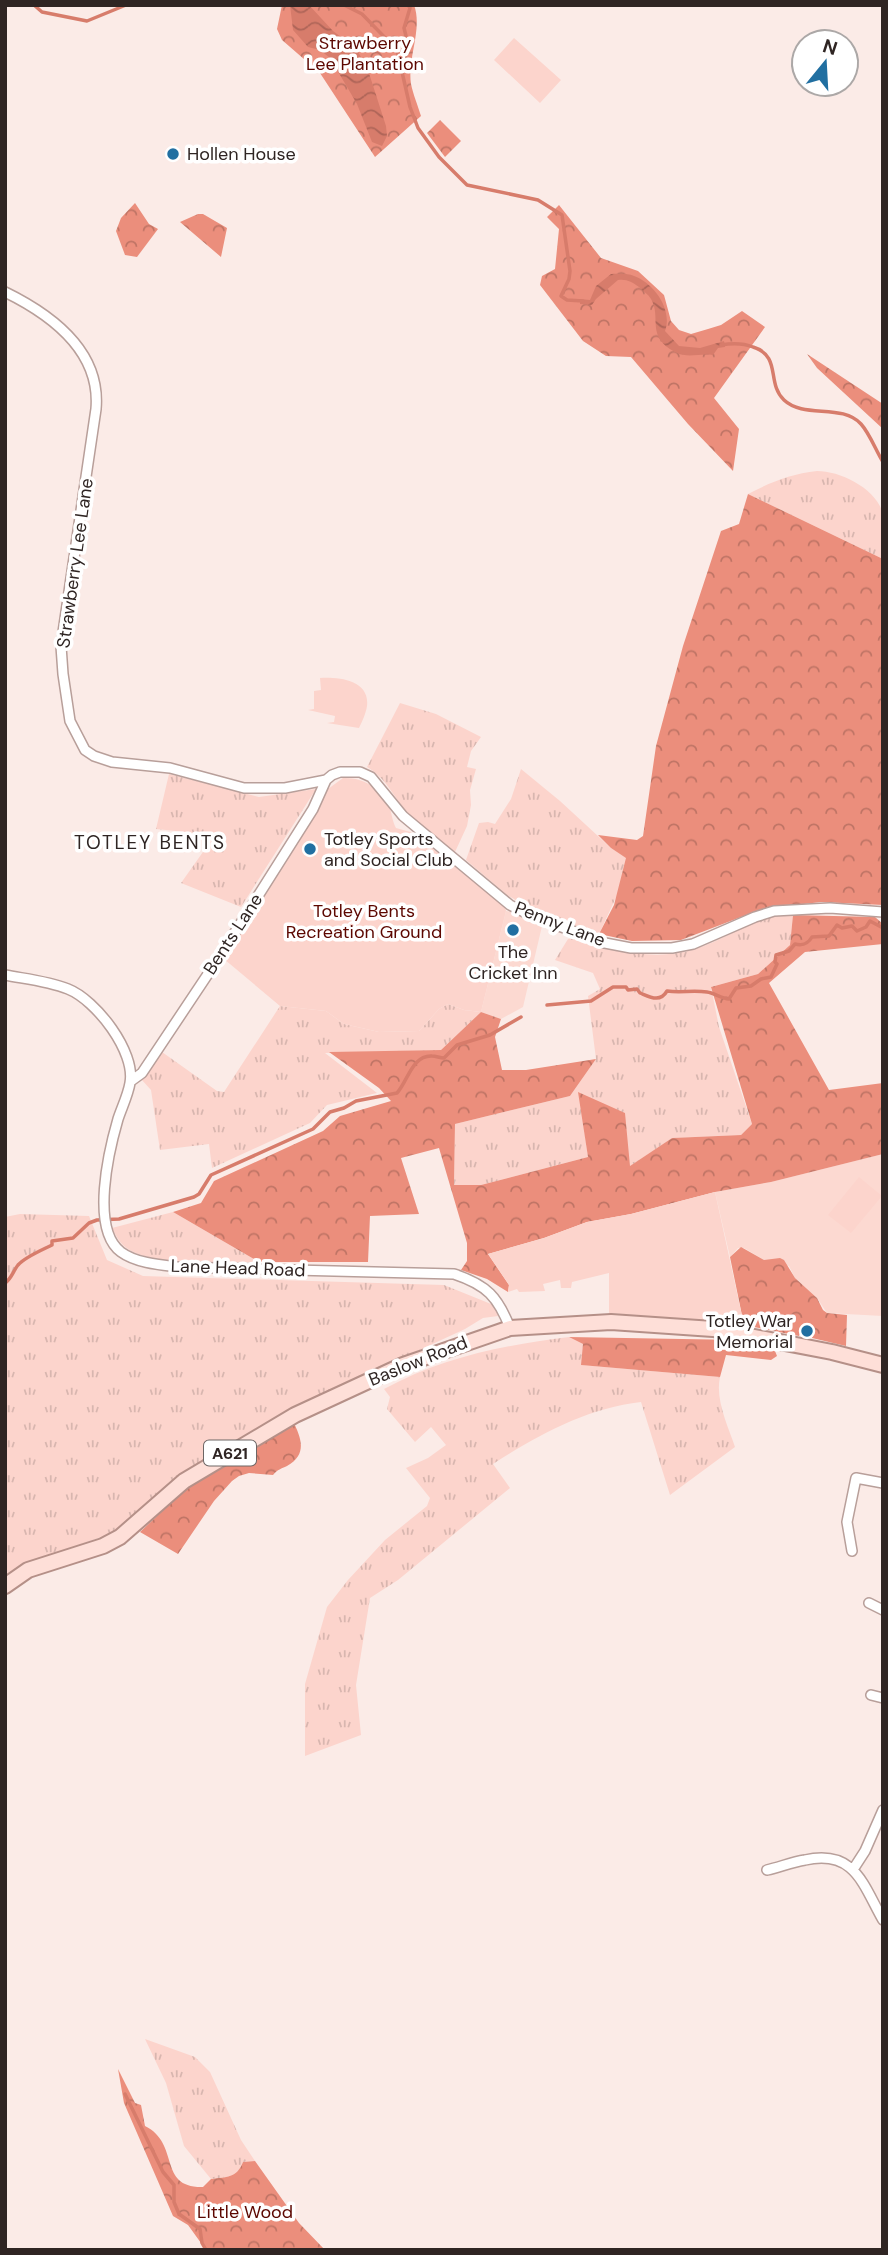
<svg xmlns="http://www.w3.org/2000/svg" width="888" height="2255" viewBox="0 0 888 2255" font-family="'DM Sans',sans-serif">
<defs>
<pattern id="grass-tufts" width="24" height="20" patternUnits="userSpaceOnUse" patternTransform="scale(1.75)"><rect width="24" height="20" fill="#fcd4cc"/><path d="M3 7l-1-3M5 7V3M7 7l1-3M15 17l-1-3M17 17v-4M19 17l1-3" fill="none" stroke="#d8b6af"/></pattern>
<pattern id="forest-crowns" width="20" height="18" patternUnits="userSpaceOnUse" patternTransform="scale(1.75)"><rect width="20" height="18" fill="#eb8e7c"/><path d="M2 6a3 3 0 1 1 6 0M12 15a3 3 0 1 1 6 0" fill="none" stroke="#bf7465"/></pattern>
<pattern id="water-waves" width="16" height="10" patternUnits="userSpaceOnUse" patternTransform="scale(1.75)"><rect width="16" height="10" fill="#d77c6b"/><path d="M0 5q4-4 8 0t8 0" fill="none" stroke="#af6558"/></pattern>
</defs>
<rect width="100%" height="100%" fill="#fbebe7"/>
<!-- built -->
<path fill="#fcd9d1" d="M506 911 523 914 542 926 523 1007 501 1019 481 1012Z
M883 1154V1316L827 1313 817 1298 795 1278 789 1266 764 1260 744 1248H738L730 1257 715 1192 771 1182Z"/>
<!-- grass -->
<path fill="url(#grass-tufts)" d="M817 471C841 471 877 489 883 514 886 528 883 545 883 559L748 494C771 482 791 474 817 471Z
M400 703 436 714 481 737 471 751 467 767 476 769 470 790 471 805 467 826 455 852C439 839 421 828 407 812 392 795 387 779 367 767Z
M521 769 560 801 611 848 627 858 619 891 599 934 536 912 507 895 466 860 479 823 488 822 495 824 511 799Z
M169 774 259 797 316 789 241 907 181 883 215 835 156 829Z
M775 915H793L790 945 758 974 711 987 719 1027 752 1124 741 1135 672 1138 629 1167 579 1092 588 1157 481 1185H454L455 1124 570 1096 596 1059 588 996 600 989 593 973 555 960 568 939 573 938C612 950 654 962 695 949 722 940 747 924 775 915Z
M448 1004 464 1010 481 1012 441 1050 325 1053 377 1093 327 1105 310 1123 212 1168 209 1144 160 1150 151 1090 141 1079 162 1052 217 1091 224 1092 280 1006 326 1011 344 1024 379 1032 419 1031 439 1009Z
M173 1212 259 1262C227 1262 153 1266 128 1249 120 1244 116 1236 112 1228Z
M20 1214 89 1216 107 1260 143 1276 444 1285 496 1306 498 1316 483 1318 465 1329 305 1403 259 1427 190 1471 113 1533 30 1562 5 1577V1217Z
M569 1337 583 1344 582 1365 720 1377C715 1400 728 1426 735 1447L670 1495 641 1402C587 1408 538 1435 493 1464L510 1488 398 1580 370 1598 356 1685 361 1735 305 1756V1684L327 1607 348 1580 385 1540 427 1506 430 1498 406 1468 428 1458 446 1445 431 1427 415 1442 387 1409 390 1397 384 1389C443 1357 504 1345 569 1337Z
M145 2039 195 2057 210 2072 241 2140 255 2161 243 2162C237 2178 226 2177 211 2179L184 2146 166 2083Z"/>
<!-- forest -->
<path fill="url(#forest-crowns)" d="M282 5H414C423 29 407 58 411 84 413 94 418 106 421 116L375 157 320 73 282 40 277 29Z
M440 120 461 141 445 157 427 133Z
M135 203 149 224 158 229 137 257 125 255 116 231 121 218Z
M559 205 601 258 638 271 664 295 671 321 679 330 691 334 708 329 721 325 742 311 765 327 714 398 739 429 733 471 688 424 631 357 606 356 583 341 540 285 542 276 555 269 559 229 547 217Z
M198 214H203L227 228 221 257 180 222Z
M807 354 883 404V429L817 368Z
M748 494 883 559V905L821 902 762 909 681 940 632 941 599 934 614 905 626 858 611 848 598 835 637 840 643 836 656 746 683 646 721 531 739 524Z
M793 915 875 917 883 924V944L805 952 769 983 829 1090 883 1083V1154L771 1182 715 1192 631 1214 587 1222 544 1238 488 1254 509 1285 508 1292 487 1279 461 1270 467 1261V1243L439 1148 401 1158 419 1214 370 1216 368 1262H259L173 1212 201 1203 214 1181 323 1131 340 1116 391 1101 379 1088 329 1052 441 1050 481 1012 501 1019 495 1037 502 1070H526L596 1059 570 1096 455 1124 454 1185H481L588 1157 578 1092 625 1113 630 1166 672 1138 741 1135 752 1124 711 987 758 974 790 945Z
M741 1247 764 1260 780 1258 784 1260 795 1278 817 1298 823 1310 827 1313 847 1315 846 1346 812 1338 814 1328 803 1324 799 1336 744 1325 730 1257Z
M569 1337 739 1340 764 1346 775 1351 777 1356 771 1360 726 1355 720 1377 581 1365 583 1344Z
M293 1421C301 1438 308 1454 287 1466 281 1469 278 1469 273 1475L249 1473 239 1476 232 1481 214 1501 178 1554 140 1532 188 1487Z
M118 2069 135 2103 141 2105 145 2126C181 2144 157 2188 203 2187L211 2179C226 2177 237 2178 243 2162L255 2161 299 2223 325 2250H206L188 2225 173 2216 124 2103Z"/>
<!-- green -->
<path fill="#fcd4cc" d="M514 38 561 80 540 103 494 60Z
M320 678C339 677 370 680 367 706 366 713 362 722 359 728L327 723 334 722 335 716 308 710 314 709V691L321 690Z
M343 778C363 777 380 788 389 806 392 813 392 821 396 828L414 833 505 907 506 911 481 1012 464 1010 448 1004 439 1009 419 1031 379 1032 344 1024 326 1011 280 1006 224 959 328 789Z
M859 1177 882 1196 851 1233 828 1215Z
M715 1192 744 1325 609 1313V1273L572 1282 571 1288H561L560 1280 543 1284 545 1291 519 1292 517 1289 508 1292 509 1285 488 1254 544 1238 587 1222 631 1214Z"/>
<!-- water -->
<path fill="url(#water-waves)" d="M290 5H309L333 31 356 48 368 70 386 126 387 136 382 146 372 142 357 104 330 58 320 50 308 47 293 30Z
M611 274C619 274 627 273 634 276 654 283 673 310 665 331L679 346 700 348 724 341 725 347 718 348 713 355C699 353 688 359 675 352 645 336 662 318 651 299 648 294 643 291 639 287 632 282 627 279 618 280L596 299 592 305 580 304V299L590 300 596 286Z"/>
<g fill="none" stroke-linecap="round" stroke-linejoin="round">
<!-- stream -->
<path stroke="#d77c6b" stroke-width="3.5" d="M34 5 42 12 87 21 126 5
M344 5 362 14 397 50 410 107 418 128 439 157 467 185 538 200 562 215 570 271 569 279 561 296 567 300 583 301
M397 50 399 42 406 36 404 28 410 8 408 5
M721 345C732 343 743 343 753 347 782 356 766 383 784 400 804 419 842 403 861 424 870 434 876 451 883 462
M547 1005 591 1001 613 987H626L628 990 637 989 640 993C650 997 660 1003 667 991 681 993 692 990 707 992 714 993 721 998 729 999L736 988 751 986 761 979 771 977 777 964 775 962 776 955 789 951 795 944C803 946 808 944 812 937L829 936 837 925 842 928 852 926 857 931 866 927 870 921 883 928
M5 1283C12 1278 13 1271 18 1265 25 1257 42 1250 52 1245V1241L73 1238 89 1223 97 1220 119 1219 194 1197 199 1194 211 1175 313 1129 330 1112 344 1108 356 1101 397 1093C408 1081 412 1055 432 1056 436 1056 440 1058 444 1058L457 1045 490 1035 521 1017
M125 2094 163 2172 174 2185V2202L179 2214 200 2229 202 2243 206 2250"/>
<!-- minor casing -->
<g stroke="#b89f9a" stroke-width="12">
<path id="minor" d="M5 292C52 315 101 352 96 409L61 646 63 674 70 721 85 750 94 756 112 762 170 768 244 788H285L326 780
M5 975C26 979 48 981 68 989 96 1000 136 1052 130 1083 128 1095 122 1107 118 1119 109 1150 90 1229 121 1252 136 1263 160 1265 178 1267L454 1274C487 1285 498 1297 510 1328
M131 1081 142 1073 220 956 313 809 326 780 332 775 340 772H360L371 777 403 816 510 905 532 916 605 943 631 948H672L693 944 755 917 774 911 830 908 883 912
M852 1551 847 1522 856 1478 883 1483
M869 1603 883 1610
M871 1695 883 1698
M854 1868 865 1851 883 1810
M767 1870C780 1867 792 1862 805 1860 855 1849 863 1885 883 1920"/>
</g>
<!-- primary casing -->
<g stroke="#b59088" stroke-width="18">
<path id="primary" d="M5 1586 28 1570 103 1546 120 1537 184 1481 295 1415 403 1365 510 1328 611 1322 713 1329 832 1352 883 1365"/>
</g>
<!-- minor -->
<use href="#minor" stroke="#fff" stroke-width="9"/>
<!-- primary -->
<use href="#primary" stroke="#fedfd8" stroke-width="14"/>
</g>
<!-- markers -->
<g fill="#216fa1" stroke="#fff" stroke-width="2.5">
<circle cx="173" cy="154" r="7"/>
<circle cx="310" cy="849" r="7"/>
<circle cx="513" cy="930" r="7"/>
<circle cx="807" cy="1331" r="7"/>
</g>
<g text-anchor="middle" stroke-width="7" stroke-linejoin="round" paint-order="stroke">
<!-- shield labels -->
<rect fill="#fff" stroke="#6d6665" stroke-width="2" x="204" y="1440.5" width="52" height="25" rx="5"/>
<g font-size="16" font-weight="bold" fill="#2f2523">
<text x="230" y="1459">A621</text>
</g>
<!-- park labels -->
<g font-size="18" fill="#5c0700" stroke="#fff">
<text x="365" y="49">Strawberry<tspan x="365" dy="21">Lee Plantation</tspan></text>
<text x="364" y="917">Totley Bents<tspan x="364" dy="21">Recreation Ground</tspan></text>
<text x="245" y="2218">Little Wood</text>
</g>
<!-- poi labels -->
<g font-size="18" fill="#2f2523" stroke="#fff" text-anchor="start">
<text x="187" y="160">Hollen House</text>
<text x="324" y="845">Totley Sports<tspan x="324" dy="21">and Social Club</tspan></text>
<text x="513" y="958" text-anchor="middle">The<tspan x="513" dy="21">Cricket Inn</tspan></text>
<text x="793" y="1327" text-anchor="end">Totley War<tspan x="793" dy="21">Memorial</tspan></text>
</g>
<!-- street labels -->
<g font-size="18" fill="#2f2523" stroke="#fff">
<text transform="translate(75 563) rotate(-82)" y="6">Strawberry Lee Lane</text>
<text transform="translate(560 924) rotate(21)" y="6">Penny Lane</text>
<text transform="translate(233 934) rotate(-57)" y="6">Bents Lane</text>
<text transform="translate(238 1268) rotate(2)" y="6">Lane Head Road</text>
<text transform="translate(418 1361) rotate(-22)" y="6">Baslow Road</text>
</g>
<!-- neighbourhood labels -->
<g font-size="19" letter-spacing="2" fill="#2f2523" stroke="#fff">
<text x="150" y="849">TOTLEY BENTS</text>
</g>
</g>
<!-- border -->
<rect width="888" height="2255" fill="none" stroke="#2f2523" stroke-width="14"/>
<!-- north arrow -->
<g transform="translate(825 63) rotate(18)"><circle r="33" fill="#ffffff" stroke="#aca8a7" stroke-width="2"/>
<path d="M0-5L12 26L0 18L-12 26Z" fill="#216fa1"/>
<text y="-10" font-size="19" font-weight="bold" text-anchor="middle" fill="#2f2523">N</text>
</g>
</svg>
